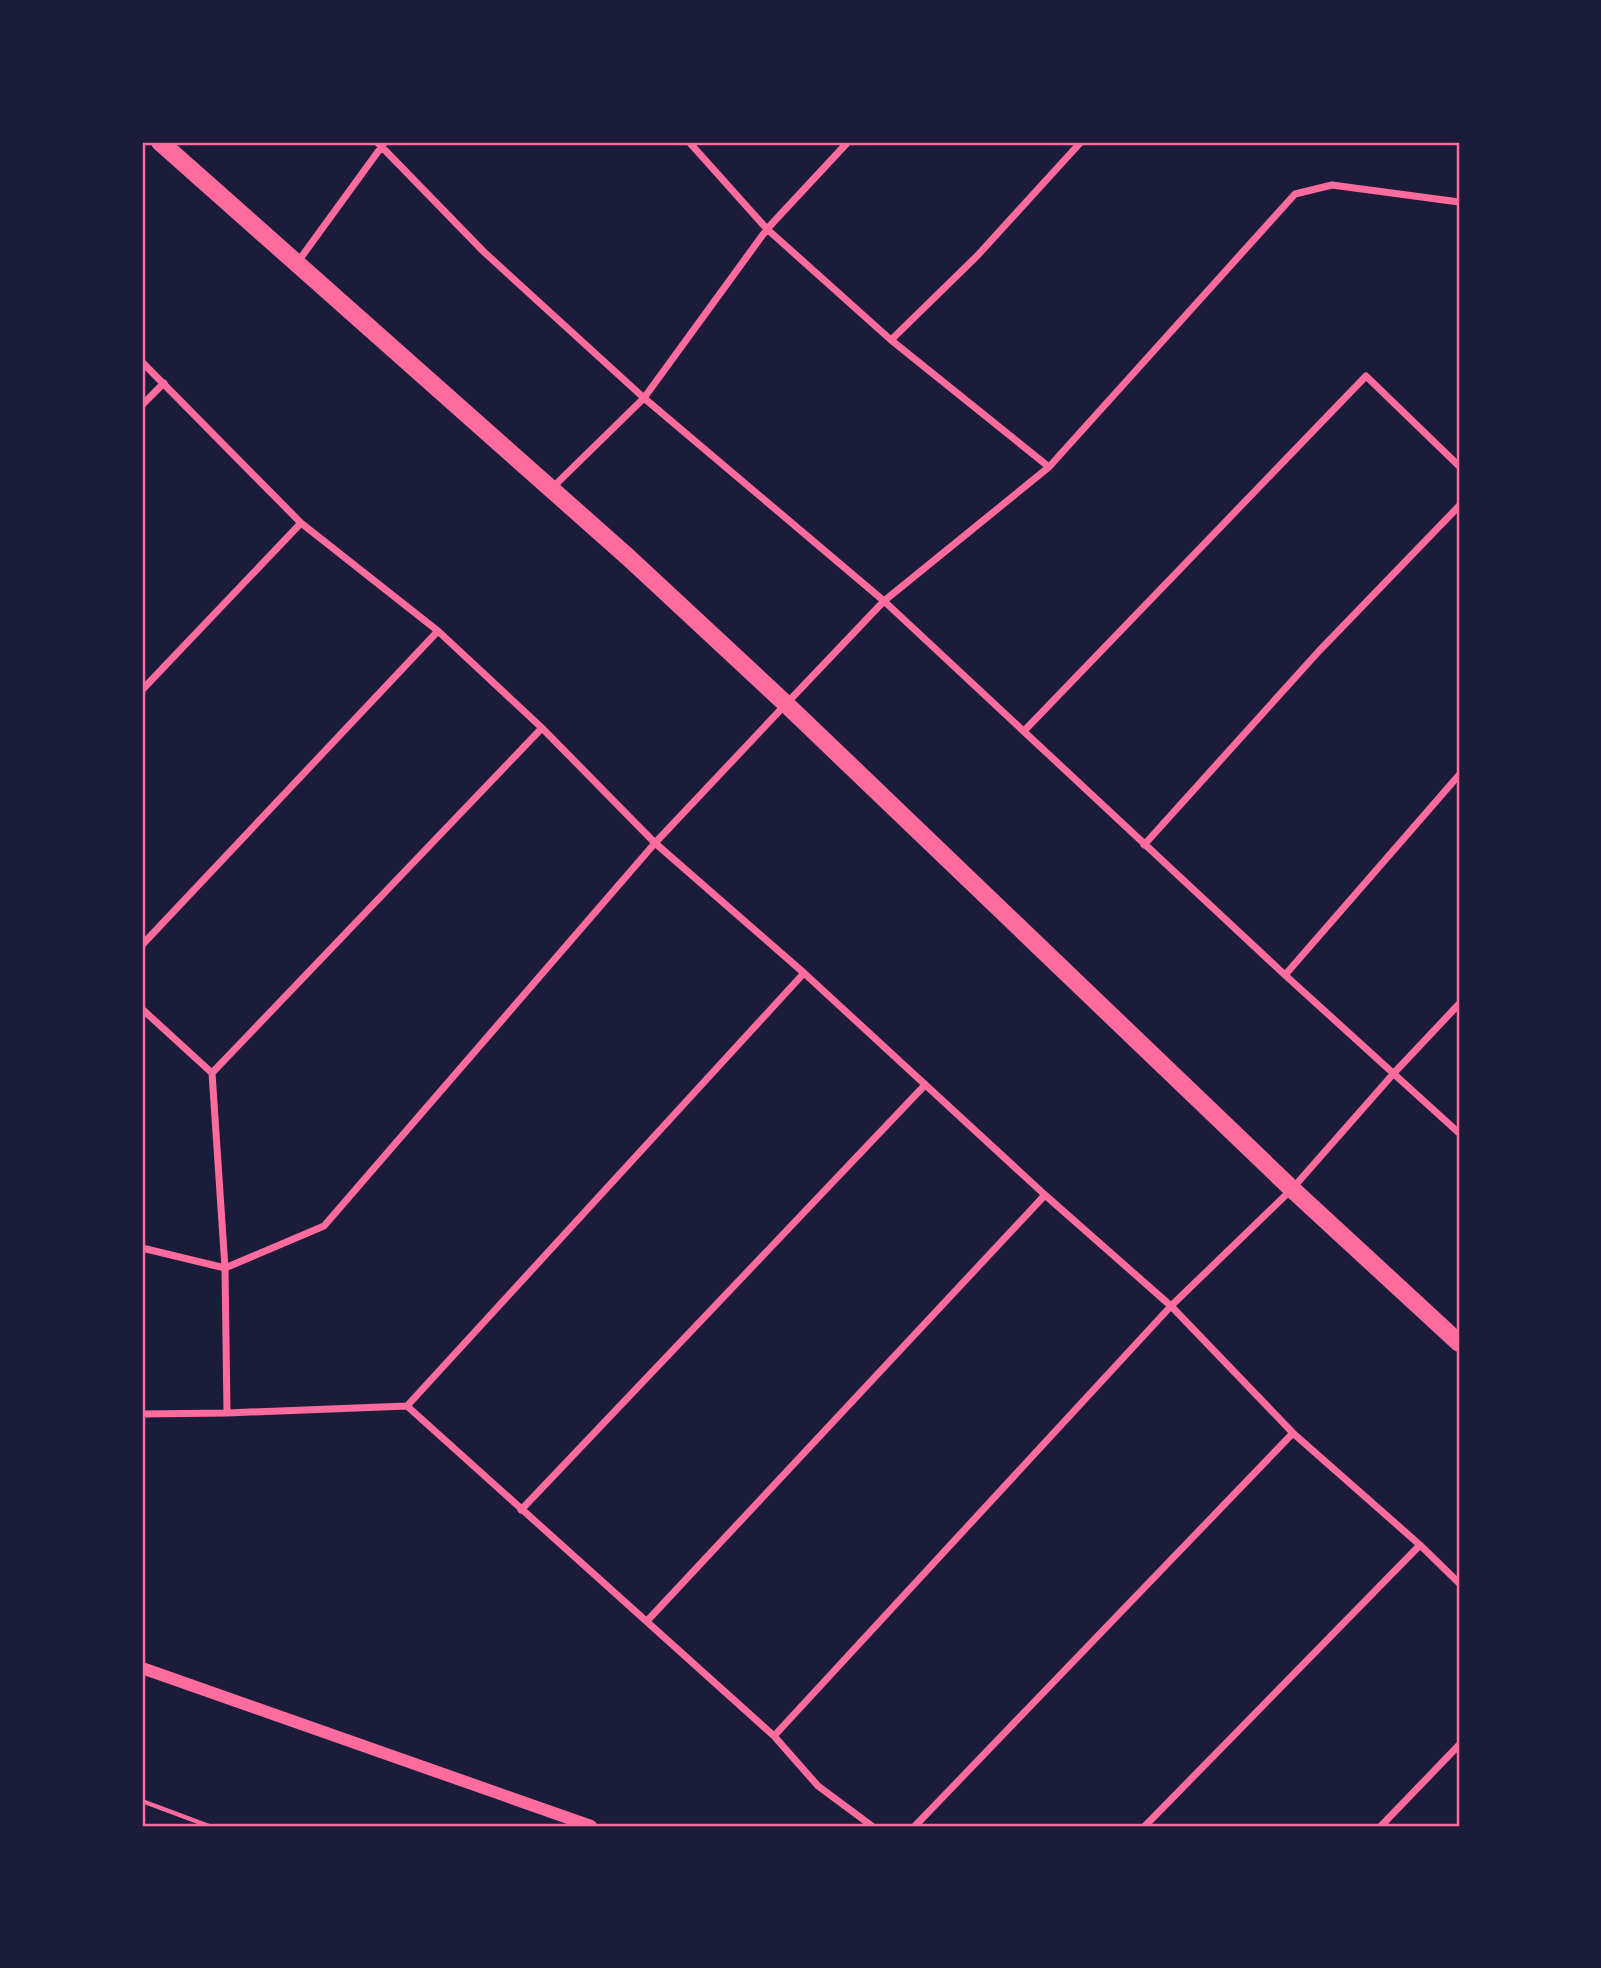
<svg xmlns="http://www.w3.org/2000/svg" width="1601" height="1968" viewBox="0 0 1601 1968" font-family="Manrope,sans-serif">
<rect width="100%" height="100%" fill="#1b1b3a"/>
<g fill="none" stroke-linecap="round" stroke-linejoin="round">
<!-- path -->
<path stroke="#ff6b9d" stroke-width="4.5" d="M142 1801 209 1826"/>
<!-- minor -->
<path stroke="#ff6b9d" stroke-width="7" d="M377 142 484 252 644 398 884 601 1285 975 1459 1133
M689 142 767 229 891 340 1049 467
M297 263 385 142
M891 340 977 256 1081 142
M142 362 301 523 438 631 542 728 655 843 804 973 1045 1195 1171 1306 1293 1433 1420 1545 1459 1583
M142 405 164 383
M551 489 644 398 767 229 848 142
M142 690 301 523
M1024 731 1366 376 1459 466
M1144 845 1319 651 1459 506
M142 945 438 631
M1285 975 1459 775
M142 1009 212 1073 225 1268 227 1413
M212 1073 542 728
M142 1248 225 1268 324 1226 655 843 786 704 884 601 1049 467 1295 194 1332 185 1459 202
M407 1406 804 973
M142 1414 227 1413 407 1406 774 1736 818 1786 872 1826
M521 1510 925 1085
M647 1621 1045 1195
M774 1736 1171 1306 1292 1189 1394 1073 1459 1004
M915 1826 1293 1433
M1145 1826 1420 1545
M1381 1826 1459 1745"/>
<!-- tertiary -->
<path stroke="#ff6b9d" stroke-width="12" d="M142 1668 591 1826"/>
<!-- primary -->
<path stroke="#ff6b9d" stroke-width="18" d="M160 142 629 558 786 704 1292 1189 1459 1343"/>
</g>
<!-- border -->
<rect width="1601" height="1968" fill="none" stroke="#1b1b3a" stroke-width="287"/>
<rect x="144" y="144" width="1314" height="1681" fill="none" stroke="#ff6b9d" stroke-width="2.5"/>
</svg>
